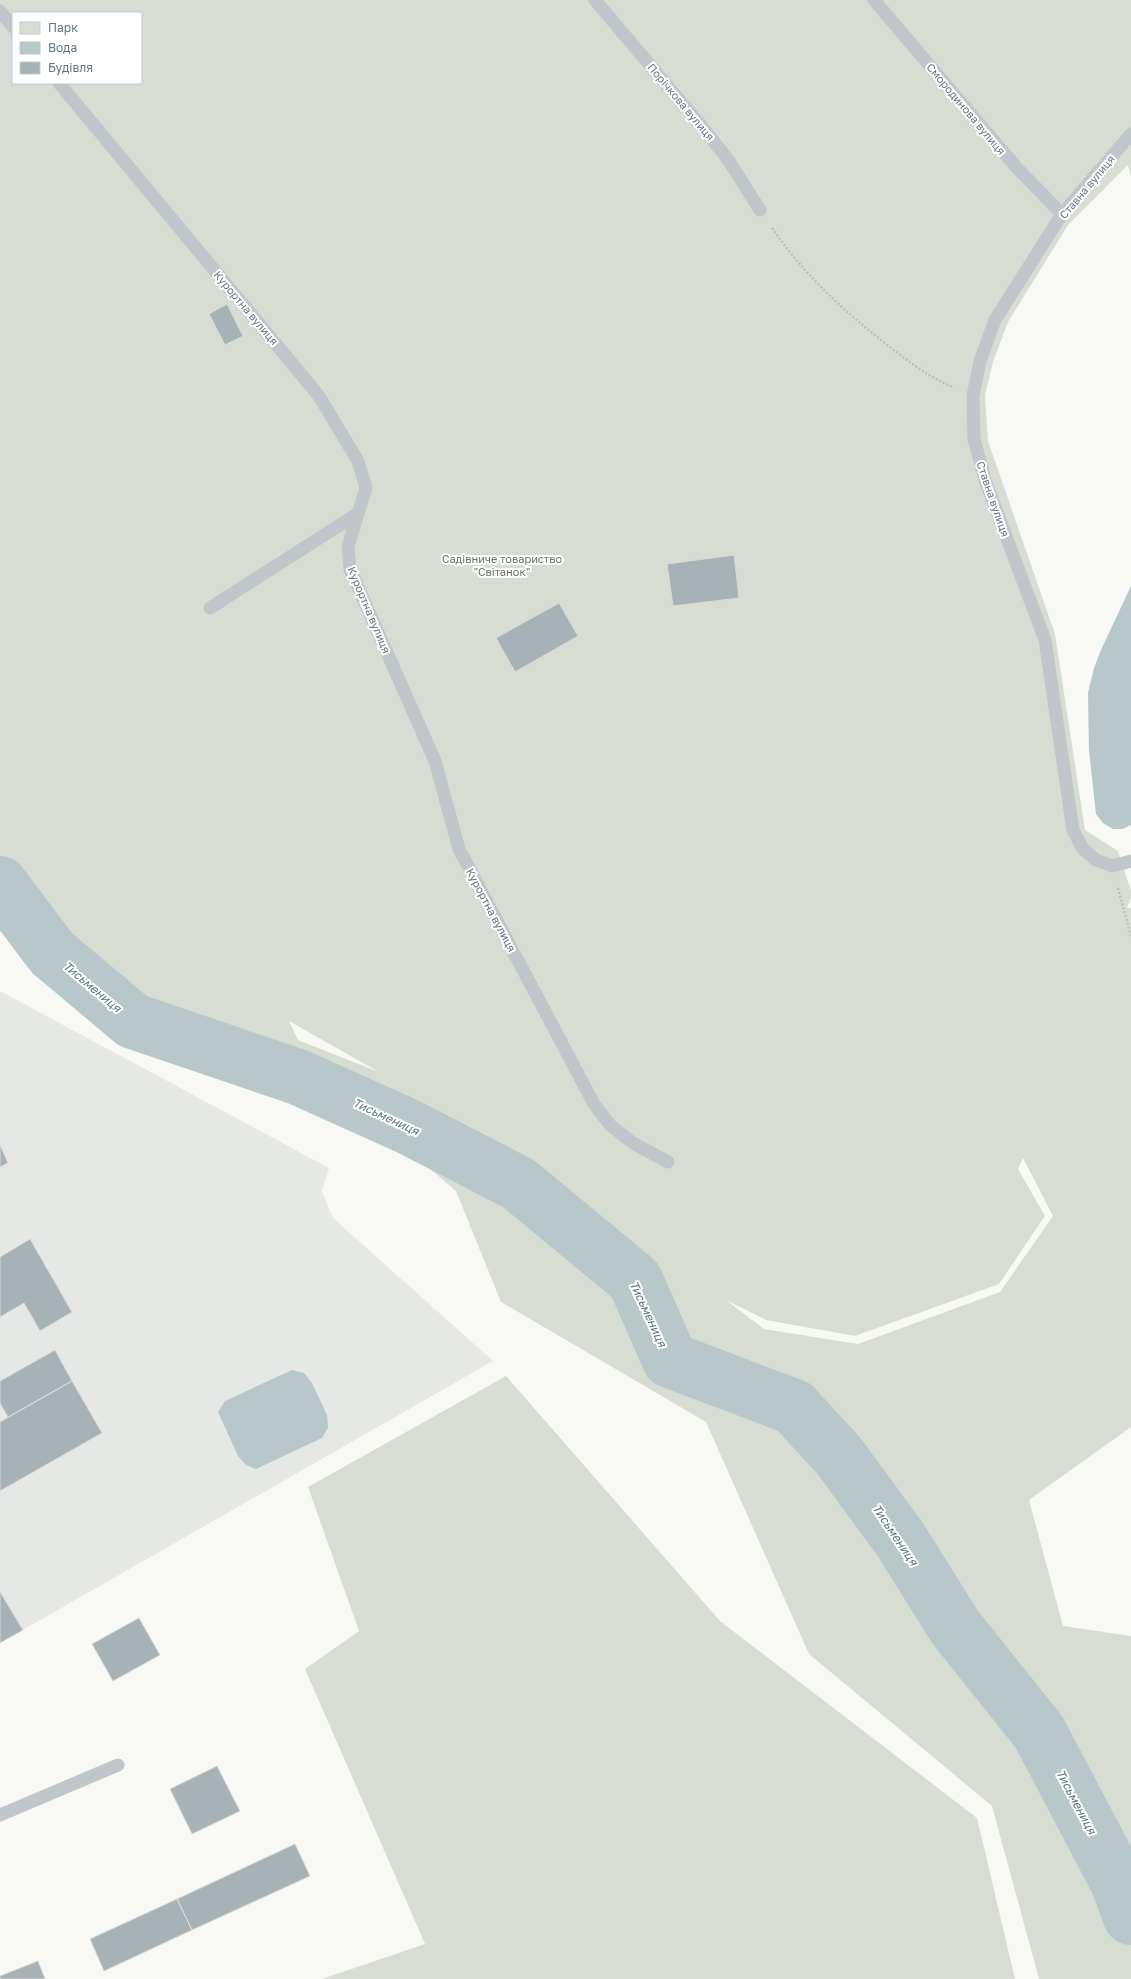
<svg xmlns="http://www.w3.org/2000/svg" width="1131" height="1979" viewBox="0 0 1131 1979" font-family="'Golos Text',sans-serif">
<rect width="100%" height="100%" fill="#f8f8f5"/>
<!-- built -->
<path fill="#e6e8e6" d="M0 991 329 1168 322 1191 333 1218 493 1361 0 1643Z"/>
<!-- green -->
<path fill="#d8ddd4" fill-rule="evenodd" d="M0 0H1131V176L1128 165 1068 225 1008 322 993 362 985 395 988 441 1055 634 1085 830 1118 851 1131 891V898L1127 908H1131V1427L1029 1500 1063 1626 1131 1636V1979H1039L992 1806 809 1654 706 1422 501 1302 456 1191 307 1064 141 1006 59 943 0 864ZM13 13H141V83H13ZM289 1021 379 1072 298 1040ZM1023 1158 1053 1216 1000 1292 858 1344 764 1329 726 1300 766 1320 855 1336 999 1284 1045 1216 1018 1169Z
M506 1376 720 1621 977 1818 1015 1979H322L425 1944 305 1669 359 1631 308 1487Z"/>
<!-- water -->
<path fill="#b7c7ca" d="M1131 586V825L1123 829H1113L1103 823 1096 814 1089 750 1088 693 1094 668 1101 650Z
M292 1370 304 1373 312 1383 327 1415 328 1428 322 1438 256 1469 246 1465 238 1456 218 1412 225 1401Z"/>
<g fill="none" stroke-linecap="round" stroke-linejoin="round">
<!-- river -->
<path stroke="#b7c7ca" stroke-width="56" d="M0 884 52 953 133 1021 298 1077 409 1127 519 1184 635 1280 670 1360 794 1407 839 1456 900 1539 955 1627 1039 1732 1118 1882 1131 1917"/>
</g>
<!-- building -->
<path fill="#a7b2b7" stroke="#dad9d7" d="M227 304 243 336 225 345 209 314Z
M734 555 739 598 673 606 667 564Z
M559 603 578 636 515 672 496 638Z
M0 1145 8 1163 0 1167Z
M30 1239 72 1312 40 1331 24 1303 0 1317V1257Z
M55 1350 72 1381 8 1417 0 1403V1381Z
M72 1381 102 1433 0 1491V1422Z
M0 1592 23 1630 0 1643Z
M139 1618 160 1655 113 1681 92 1644Z
M217 1766 240 1811 192 1834 170 1789Z
M295 1844 310 1876 192 1930 177 1899Z
M177 1899 192 1930 104 1971 90 1939Z
M38 1961 45 1979H0V1976Z"/>
<g fill="none" stroke-linecap="round" stroke-linejoin="round">
<!-- path -->
<path stroke="#babec1" stroke-width="2.5" stroke-dasharray="2 2" stroke-linecap="butt" d="M772 228C806 277 845 312 891 348 911 363 930 378 953 387
M1118 888 1131 936"/>
<!-- service -->
<path stroke="#c0c6c9" stroke-width="13" d="M595 0 708 134 729 161 760 210
M874 0 1016 167 1062 214
M0 11 13 27
M59 83 319 396 358 461 366 488 348 546 350 569 435 761 459 849 594 1104 610 1125 633 1143 668 1162
M1131 134 1062 214 995 320 980 361 973 396 974 439 985 480 1045 640 1073 830 1083 849 1096 860 1112 866 1131 861
M210 608 357 514
M0 1815 118 1765"/>
</g>
<g text-anchor="middle" stroke-width="4" stroke-linejoin="round" paint-order="stroke">
<!-- street labels -->
<g font-size="11" fill="#617782" stroke="#fff">
<text transform="translate(681 102) rotate(50)" y="4">Порічкова вулиця</text>
<text transform="translate(966 109) rotate(50)" y="4">Смородинова вулиця</text>
<text transform="translate(1087 187) rotate(-50)" y="4">Ставна вулиця</text>
<text transform="translate(246 308) rotate(50)" y="4">Курортна вулиця</text>
<text transform="translate(993 499) rotate(71)" y="4">Ставна вулиця</text>
<text transform="translate(369 610) rotate(67)" y="4">Курортна вулиця</text>
<text transform="translate(491 910) rotate(62)" y="4">Курортна вулиця</text>
</g>
<!-- park labels -->
<g font-size="11" fill="#687961" stroke="#fff">
<text x="502" y="563">Садівниче товариство<tspan x="502" dy="13">"Світанок"</tspan></text>
</g>
<!-- water labels -->
<g font-size="12" font-style="italic" fill="#5c777c" stroke="#fff">
<text transform="translate(92 987) rotate(40)" y="4">Тисьмениця</text>
<text transform="translate(386 1117) rotate(25)" y="4">Тисьмениця</text>
<text transform="translate(648 1314) rotate(65)" y="4">Тисьмениця</text>
<text transform="translate(895 1535) rotate(56)" y="4">Тисьмениця</text>
<text transform="translate(1076 1802) rotate(62)" y="4">Тисьмениця</text>
</g>
</g>
<!-- legend -->
<rect x="12" y="12" width="130" height="72" fill="#ffffff" stroke="#c0c9cd"/>
<rect x="20" y="22" width="20" height="12" fill="#d8ddd4" stroke="#c0c9cd"/>
<text x="48" y="32" font-size="12" fill="#617782">Парк</text>
<rect x="20" y="42" width="20" height="12" fill="#b7c7ca" stroke="#c0c9cd"/>
<text x="48" y="52" font-size="12" fill="#617782">Вода</text>
<rect x="20" y="62" width="20" height="12" fill="#a7b2b7" stroke="#c0c9cd"/>
<text x="48" y="72" font-size="12" fill="#617782">Будівля</text>
</svg>
